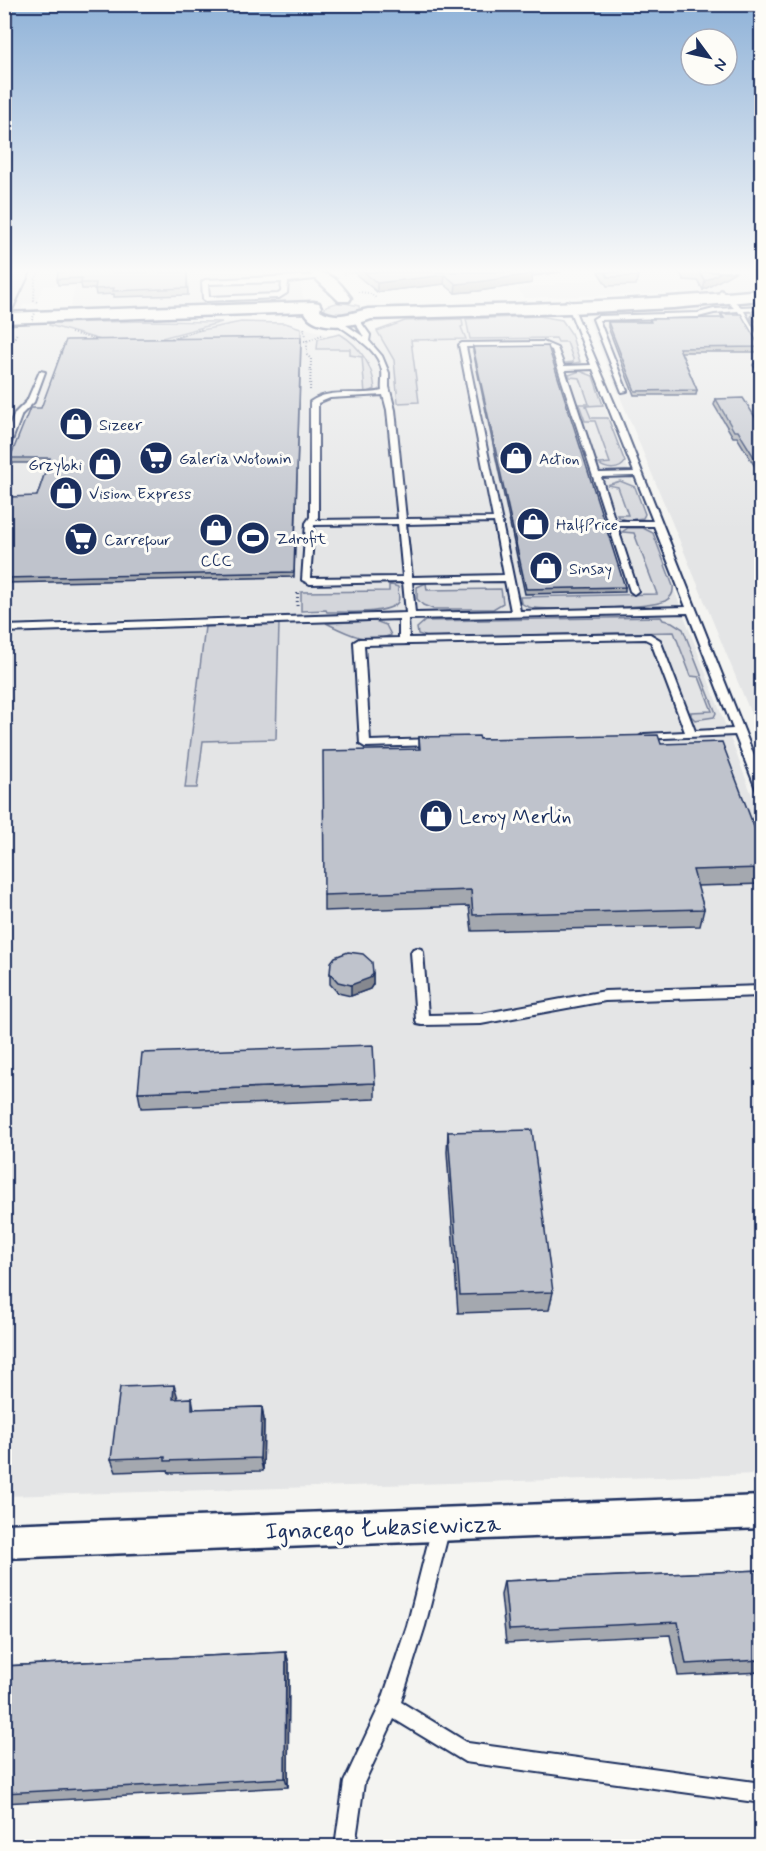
<svg xmlns="http://www.w3.org/2000/svg" width="766" height="1851" viewBox="0 0 766 1851" font-family="Mynerve,sans-serif">
<rect width="100%" height="100%" fill="#f4f4f1"/>
<filter id="ink" filterUnits="userSpaceOnUse"><feTurbulence type="fractalNoise" baseFrequency=".0167" numOctaves="2"/><feDisplacementMap in="SourceGraphic" scale="12" xChannelSelector="R" yChannelSelector="G"/><feConvolveMatrix kernelMatrix="1 2 1 2 8 2 1 2 1" color-interpolation-filters="sRGB"/></filter>
<g filter="url(#ink)">
<!-- built -->
<path fill="#e4e5e6" d="M4 272H298L304 302 70 312 75 285 44 286 35 303 24 304 19 313H5Z
M685 272H743L761 290 525 298 518 289 629 274Z
M761 305V738L588 319 607 310Z
M539 316 563 320 571 333 581 360 593 376 761 819V1474L5 1496 4 634 205 627 185 788H197L203 741 276 739 280 614 5 623V321L29 320 28 322 32 323 149 321 286 323 331 335 381 331 409 321Z"/>
<!-- green -->
<path fill="#d4d6db" stroke="#78829c" stroke-width="1.5" d="M340 302 359 306 360 311C350 317 333 317 324 311L326 306Z
M539 316 562 320 571 333 580 362 570 364 565 363 573 362V359L567 342H558L556 338 470 339 466 319Z
M462 319 463 326 461 327 466 339 411 340 419 402 398 403 394 360 377 331 405 321Z
M149 321 222 322 158 339 101 340 49 325 50 323Z
M241 322 285 323 301 328V340L164 342 197 331Z
M340 334C360 346 373 366 375 389L365 394 362 357 350 355V349H317L318 339Z
M580 371 593 376 603 405 586 406 591 418H608L625 462C620 471 606 470 599 464L610 463 595 421H585L579 404H589L580 378 570 377 569 375Z
M620 481 635 487 645 514 643 518 627 520 618 517 617 515H628L618 487 607 485Z
M628 528H643L653 533 673 586C674 593 671 598 665 601 646 609 557 610 534 608 529 608 526 606 521 603L520 597 657 594 634 533 622 532Z
M426 583 427 590 501 589 503 603 493 609H433L423 605 417 599V587Z
M389 584 398 587C398 592 400 598 398 602 390 615 341 612 327 612L326 610 301 611V592L389 591Z
M661 617 663 620 672 622 683 629 716 713 714 717 695 720 691 716V712L712 711 699 677 691 676 674 632 427 637 418 634 417 628 425 621Z
M375 621 386 625 391 635C368 645 346 633 326 623Z
M279 624 276 739 203 741 197 788H185L205 627Z"/>
<g fill="none" stroke-linecap="round" stroke-linejoin="round">
<!-- service casing -->
<g stroke="#1b2f5e" stroke-width="4">
<path id="service" d="M321 275 323 278 288 282 287 293 279 298 206 301 203 299 202 282 205 280ZM282 282 281 292 278 294 209 297 208 284Z
M721 290 741 307 762 306V310L744 311 762 344V353L738 311 714 313 698 317 599 320 627 391 622 392 593 319 598 316 698 313 714 309 734 308 719 293Z
M566 301 571 302 621 419 762 776V794L757 791 735 735 640 739 639 737 644 734 685 732 651 642 645 639 364 645 370 741 434 739 439 742 434 745 365 747 360 744 354 642 359 639 399 638V619L4 632V626L406 613 403 582 310 584 302 580 306 523 310 517V402C331 387 359 397 382 391 381 384 383 378 382 371 378 346 349 335 332 320L337 319 364 337 353 319 358 318 370 335 369 341 382 356 389 373V387L395 410 406 519 493 518 459 345 462 343 543 342 557 348 564 366 591 365ZM542 346 552 350 630 591 634 594 638 591 617 526H654L686 607 520 611 466 347ZM593 369 634 472 599 473 565 370ZM383 395 387 410 398 519 316 520 318 517V403L330 398ZM635 476 653 521H615L601 477ZM494 522 504 575 412 577 406 524ZM398 524 403 577 310 578 314 525ZM505 581 511 611 415 613 412 582ZM688 613 733 729 695 731 660 640 650 634 409 638 408 619Z
M762 360V374L754 365Z
M40 371 45 372 34 402 22 414 8 451 4 453V440L15 413 27 401Z
M417 948 421 949 423 952 428 1015 481 1014 605 991 762 986V996L605 1001 481 1024 422 1025 417 1024 416 1020 411 952 413 949Z
M441 1518 447 1521 450 1527 425 1626 401 1702 468 1743 762 1783V1803L465 1762 394 1719 364 1783 355 1846H335L344 1782 381 1703 407 1626 432 1527 435 1521Z"/>
</g>
<!-- minor casing -->
<g stroke="#1b2f5e" stroke-width="5">
<path id="minor" d="M762 1496V1528L4 1558V1524Z"/>
</g>
<!-- tertiary casing -->
<g stroke="#1b2f5e" stroke-width="5">
<path id="tertiary" d="M309 272C332 272 338 280 351 298L349 301H339Z"/>
</g>
<!-- secondary casing -->
<g stroke="#1b2f5e" stroke-width="5">
<path id="secondary" d="M762 290V300L673 308 570 313 371 319C355 326 314 332 305 312L4 323V313L313 302 319 303 321 307 320 310C337 320 350 313 368 309 499 305 631 302 762 290Z"/>
</g>
<!-- path-far1 -->
<path stroke="#1b2f5e" stroke-width="2" stroke-dasharray="1 2" stroke-linecap="butt" d="M344 274 356 272
M358 292 369 293 376 298
M37 302 34 300 35 280 39 272
M71 333 102 341
M166 340 202 329
M298 341H307L304 328
M4 362 6 353 17 333
M57 364 64 344H69
M310 390 311 359 307 355V341L322 335"/>
<!-- path -->
<path stroke="#1b2f5e" stroke-width="3" stroke-dasharray="1 3" stroke-linecap="butt" d="M297 606 298 590"/>
<!-- service -->
<use href="#service" fill="#fdfcf7" fill-rule="evenodd"/>
<!-- minor -->
<use href="#minor" fill="#fdfcf7" fill-rule="evenodd"/>
<!-- tertiary -->
<use href="#tertiary" fill="#fdfcf7" fill-rule="evenodd"/>
<!-- secondary -->
<use href="#secondary" fill="#fdfcf7" fill-rule="evenodd"/>
<!-- rail -->
<path stroke="#1b2f5e" stroke-width="2" d="M4 278 7 272
M4 329 31 272"/>
<!-- path-bridge -->
<path stroke="#1b2f5e" stroke-width="2" stroke-dasharray="1 2" stroke-linecap="butt" d="M32 320 35 313"/>
</g>
<!-- wall -->
<path fill="#a4a8af" stroke="#1b2f5e" stroke-width="1.5" d="M187 272 188 295 114 297V294L96 295 95 289H82L81 284 58 285 57 279Z
M353 272H561L532 276V283L478 291 455 293 444 284 377 292Z
M598 272H635L638 276 636 285 607 286Z
M679 272H735L703 290 698 281 684 280Z
M721 314 760 347 759 352H681L697 390 696 395H634L608 327V322H649L650 319 721 318Z
M752 314H762V338L751 318Z
M301 342 294 577 4 583V507L37 496 48 463H12L10 458Z
M473 347 625 587V592L525 594 473 351Z
M716 399 762 428V478L737 437H733L714 405Z
M419 737 661 744 762 848V884L697 886 704 909 700 926 472 931 469 906 324 911V895L419 749Z
M330 973H373V984L370 989 351 996 338 993 330 984Z
M375 1083V1099L141 1108 138 1092Z
M448 1132 553 1292 549 1310 458 1313 447 1152Z
M192 1398 194 1409 262 1407 264 1420 263 1471 169 1473 168 1470 116 1472 111 1459 178 1399Z
M762 1570V1672L678 1676 670 1635 506 1643 501 1595 504 1581Z
M286 1652 289 1664 288 1787 4 1803V1666Z"/>
<!-- shaded-wall -->
<path fill="#86888f" stroke="#1b2f5e" stroke-width="1.5" d="M525 272H561L532 276V283L478 291 455 293 456 284Z
M721 272H735L703 290 705 281Z
M445 275 444 284 377 292V283Z
M373 973V984L370 989 351 996V985Z
M174 1385 178 1398 177 1412 173 1399Z
M262 1407 264 1420 263 1471 260 1458Z
M286 1652 289 1664 288 1787 285 1778Z"/>
<!-- building -->
<path fill="#bfc3cc" stroke="#1b2f5e" stroke-width="1.5" d="M58 272H187V288L113 291 114 288 95 289 96 283H81L82 278 57 279Z
M364 272H530L532 274 478 282 456 284 445 275 377 283Z
M605 272H635L638 276 608 277Z
M699 272H721L705 281Z
M721 314H741L760 347 679 348 697 390 635 391 608 322H651L650 319 724 318Z
M752 314H762V332Z
M301 337 294 572 4 578V507L8 497 37 496 50 458H10L30 408H41L66 340Z
M548 346 625 587 526 589 473 347Z
M743 398 762 428V470L738 431H734L716 399Z
M658 735 661 744 722 742 762 848V868L693 870 704 909 473 915 471 890 324 895 323 751 420 749 419 737 479 736 480 739Z
M348 952 363 954 372 962 373 973 370 978 351 985 338 982 330 973 331 962 335 957Z
M373 1045 375 1083 138 1092 142 1053Z
M532 1130 553 1292 460 1295 448 1132Z
M174 1385 173 1399 192 1398V1409L262 1407 260 1458 165 1461V1457L111 1459 120 1387Z
M762 1570V1660L686 1664 678 1622 509 1630 504 1581Z
M286 1652 285 1778 4 1793V1666Z"/>
</g>
<!-- sky -->
<linearGradient id="sky" x2="0" y2="1"><stop stop-color="#8fb2d8"/><stop offset="0.51" stop-color="#fafaf9"/><stop offset="1" stop-color="#fafaf9" stop-opacity="0"/></linearGradient>
<rect width="766" height="531" fill="url(#sky)"/>
<!-- icons -->
<defs>
<g id="shop-disc" transform="scale(1.725)"><circle r="9.5" fill="#1b2f5e" stroke="#fdfcf7"/><path d="M-5-2.5h2.3a2.7 3.5 0 0 1 5.4 0H5L5.5 6h-11ZM-1.5-2.5h3a1.5 2.3 0 0 0-3 0Z" fill="#fff"/></g>
<g id="supermarket-disc" transform="scale(1.725)"><circle r="9.5" fill="#1b2f5e" stroke="#fdfcf7"/><path d="M-6-5.5h2.5l.6 2H6L4.5 2H-2.5L-4.4-4H-6ZM-1.5 3.2a1.3 1.3 0 1 0 .1 0ZM3 3.2a1.3 1.3 0 1 0 .1 0Z" fill="#fff"/></g>
<g id="stadium-disc" transform="scale(1.725)"><circle r="9.5" fill="#1b2f5e" stroke="#fdfcf7"/><path d="M0-5a6.5 5 0 1 0 0 10a6.5 5 0 1 0 0-10ZM-3.5-1.8h7v3.6h-7Z" fill="#fff"/></g>
</defs>
<g fill-rule="evenodd">
<use href="#shop-disc" x="76" y="424"/>
<use href="#supermarket-disc" x="156" y="458"/>
<use href="#shop-disc" x="516" y="458"/>
<use href="#shop-disc" x="105" y="464"/>
<use href="#shop-disc" x="66" y="493"/>
<use href="#shop-disc" x="533" y="524"/>
<use href="#shop-disc" x="216" y="530"/>
<use href="#stadium-disc" x="253" y="538"/>
<use href="#supermarket-disc" x="81" y="539"/>
<use href="#shop-disc" x="546" y="568"/>
<use href="#shop-disc" x="436" y="816"/>
</g>
<g text-anchor="middle" stroke-width="6" stroke-linejoin="round" paint-order="stroke">
<!-- far-poi labels -->
<g font-size="16" fill="#1b2f5e" stroke="#fdfcf7" text-anchor="start">
<text x="99" y="430">Sizeer</text>
<text x="179" y="464">Galeria Wołomin</text>
<text x="539" y="464">Action</text>
<text x="82" y="470" text-anchor="end">Grzybki</text>
<text x="89" y="499">Vision Express</text>
<text x="556" y="530">HalfPrice</text>
<text x="276" y="544">Zdrofit</text>
<text x="104" y="545">Carrefour</text>
<text x="216" y="566" text-anchor="middle">CCC</text>
<text x="569" y="574">Sinsay</text>
</g>
<!-- poi labels -->
<g font-size="20" fill="#1b2f5e" stroke="#fdfcf7" text-anchor="start">
<text x="459" y="823">Leroy Merlin</text>
</g>
<!-- near-street labels -->
<g font-size="24" fill="#1b2f5e" stroke="#fdfcf7">
<text transform="translate(383 1527) rotate(-2)" y="8">Ignacego Łukasiewicza</text>
</g>
</g>
<!-- margin -->
<rect width="766" height="1851" fill="none" stroke="#fdfcf7" stroke-width="24"/>
<rect x="12" y="12" width="742" height="1827" fill="none" stroke="#1b2f5e" stroke-width="2" filter="url(#ink)"/>
<!-- north arrow -->
<g transform="translate(709 57) rotate(123)"><circle r="28" fill="#fdfcf7" stroke="#a3aaba" stroke-width="1.5"/>
<path d="M0-4.5L10 22L0 15L-10 22Z" fill="#1b2f5e"/>
<text y="-9" font-size="16" font-weight="bold" text-anchor="middle" fill="#1b2f5e">N</text>
</g>
</svg>
